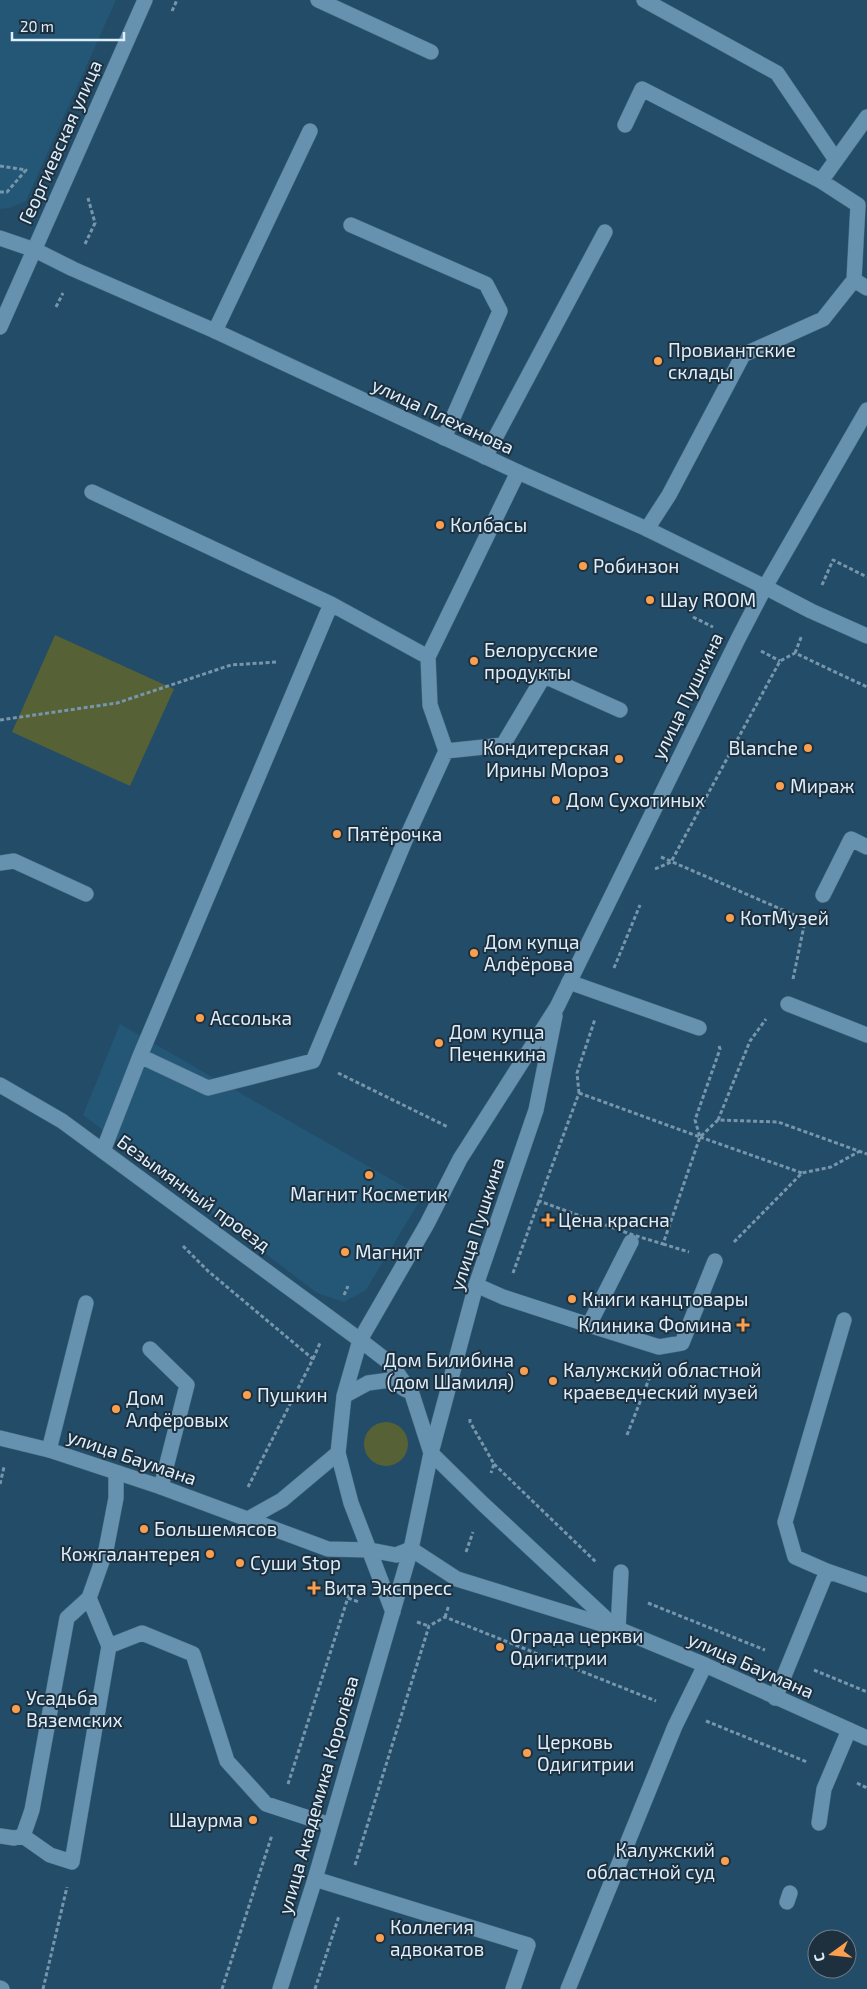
<svg xmlns="http://www.w3.org/2000/svg" width="867" height="1989" viewBox="0 0 867 1989" font-family="'Exo 2',sans-serif">
<rect width="100%" height="100%" fill="#224c67"/>
<!-- built -->
<path fill="#245676" d="M0 0H116L26 201 10 208 0 209Z
M120 1024 422 1197 366 1290 344 1302 317 1293 83 1115Z"/>
<!-- green -->
<path fill="#576136" d="M55 635 174 689 130 786 12 732Z
M364 1444a22 22 0 1 1 44 0a22 22 0 1 1-44 0Z"/>
<g fill="none" stroke-linecap="round" stroke-linejoin="round">
<!-- lane casing -->
<g stroke="#446a80" stroke-width="16">
<path id="lane" d="M318 0 431 52
M644 0 777 73 836 160
M625 125 642 89 821 181 858 205 854 280
M821 181 867 117
M351 225 486 284 500 311 444 438
M215 331 310 131
M485 457 605 232
M92 492 331 604 428 657
M647 529 669 495 743 355 823 319 854 280 867 288
M446 751 503 745 544 676 620 710
M0 863 14 861 86 894
M823 895 851 839 867 847
M569 982 699 1028
M788 1004 867 1035
M140 1056 208 1088 313 1061 404 843 446 751 430 705 428 657 518 472
M103 1151 140 1056 331 604
M476 1285 503 1297 589 1325 631 1242
M589 1325 659 1347 682 1343 715 1261
M150 1349 187 1385 161 1487
M49 1450 86 1303
M827 1571 867 1585
M618 1629 621 1572
M109 1646 142 1633 193 1654 227 1761 266 1804 330 1825
M775 1698 827 1571 795 1557 785 1522 844 1320
M819 1823 824 1789 849 1730
M0 1836 14 1838 23 1836 32 1810 67 1618 89 1598 106 1550 116 1498V1473
M23 1836 50 1855 72 1862 109 1646 89 1598
M315 1879 528 1945 513 1989
M787 1902 790 1893
M0 1988 2 1989
M568 1989 675 1726 705 1665"/>
</g>
<!-- street casing -->
<g stroke="#446a80" stroke-width="16">
<path id="street" d="M0 327 145 0
M765 587 811 611 867 636
M0 1085 62 1121 360 1340
M0 1438 49 1450 161 1487 328 1549 370 1550
M248 1519 282 1500 338 1453"/>
</g>
<!-- secondary casing -->
<g stroke="#446a80" stroke-width="16">
<path id="secondary" d="M0 238 35 250 73 269 215 331 518 472 647 529 765 587
M360 1340 391 1364 412 1394 431 1453 482 1503 615 1627
M344 1396 368 1383 390 1380 406 1390
M411 1549 457 1579 618 1629 705 1665 867 1738
M370 1550 396 1555 411 1549
M393 1612 351 1503 338 1453 344 1396 360 1340 427 1224 460 1159 557 1007 738 639 765 587 867 410
M280 1989 315 1879 411 1549 431 1453 476 1285 536 1110 555 1016"/>
</g>
<!-- path -->
<path stroke="#7796ab" stroke-width="3" stroke-dasharray="4 2.5" stroke-linecap="butt" d="M172 11 177 0
M0 166 26 170 7 192H0
M85 244 95 223 88 198
M56 307 63 293
M822 585 833 560 867 577
M693 617 713 627
M761 651 780 661
M795 653 802 635
M0 720 117 703 231 665 277 662
M661 857 806 920
M655 869 671 862 780 661 795 653 867 687
M614 968 640 905
M793 979 805 921
M719 1046 720 1049 695 1120 700 1137 718 1120 778 1122 867 1154
M338 1073 448 1127
M579 1093 577 1073 595 1019
M579 1093 700 1137 663 1244 633 1235 539 1201Z
M718 1120 750 1041 766 1019
M700 1137 802 1173
M734 1242 802 1173 831 1167 860 1151
M663 1244 689 1252
M183 1246 208 1271 313 1359 248 1487
M513 1273 539 1201
M344 1295 348 1286
M313 1359 320 1343
M470 1419V1422L494 1464 491 1473
M627 1435 651 1374
M494 1464 596 1562
M0 1484 4 1467
M466 1552 473 1532
M348 1598 359 1602
M648 1603 765 1650
M445 1617 449 1605
M417 1622 429 1626
M814 1670 867 1692
M706 1721 807 1762
M857 1783 867 1788
M288 1784 352 1585
M355 1865 429 1626 445 1617 656 1701
M43 1989 67 1887
M222 1989 272 1835
M315 1989 339 1916"/>
<!-- lane -->
<use href="#lane" stroke="#6691af" stroke-width="15"/>
<!-- street -->
<use href="#street" stroke="#6691af" stroke-width="15"/>
<!-- secondary -->
<use href="#secondary" stroke="#6691af" stroke-width="15"/>
</g>
<!-- markers -->
<g fill="#fa9f4e" stroke="#1e303d" stroke-width="2">
<circle cx="658" cy="361" r="5"/>
<circle cx="440" cy="525" r="5"/>
<circle cx="583" cy="566" r="5"/>
<circle cx="650" cy="600" r="5"/>
<circle cx="474" cy="661" r="5"/>
<circle cx="808" cy="748" r="5"/>
<circle cx="619" cy="759" r="5"/>
<circle cx="780" cy="786" r="5"/>
<circle cx="556" cy="800" r="5"/>
<circle cx="337" cy="834" r="5"/>
<circle cx="730" cy="918" r="5"/>
<circle cx="474" cy="953" r="5"/>
<circle cx="200" cy="1018" r="5"/>
<circle cx="439" cy="1043" r="5"/>
<circle cx="369" cy="1175" r="5"/>
<path d="M545.5 1212.5h5v5h5v5h-5v5h-5v-5h-5v-5h5z"/>
<circle cx="345" cy="1252" r="5"/>
<circle cx="572" cy="1299" r="5"/>
<path d="M740.5 1317.5h5v5h5v5h-5v5h-5v-5h-5v-5h5z"/>
<circle cx="524" cy="1371" r="5"/>
<circle cx="553" cy="1381" r="5"/>
<circle cx="247" cy="1395" r="5"/>
<circle cx="116" cy="1409" r="5"/>
<circle cx="144" cy="1529" r="5"/>
<circle cx="210" cy="1554" r="5"/>
<circle cx="240" cy="1563" r="5"/>
<path d="M311.5 1580.5h5v5h5v5h-5v5h-5v-5h-5v-5h5z"/>
<circle cx="500" cy="1647" r="5"/>
<circle cx="16" cy="1709" r="5"/>
<circle cx="527" cy="1753" r="5"/>
<circle cx="253" cy="1820" r="5"/>
<circle cx="725" cy="1861" r="5"/>
<circle cx="380" cy="1938" r="5"/>
</g>
<g text-anchor="middle" stroke-width="4" stroke-linejoin="round" paint-order="stroke">
<!-- street labels -->
<g font-size="19" fill="#ddeffd" stroke="#1e303d">
<text transform="translate(60 142) rotate(-66)" y="7">Георгиевская улица</text>
<text transform="translate(443 416) rotate(25)" y="7">улица Плеханова</text>
<text transform="translate(687 696) rotate(-64)" y="7">улица Пушкина</text>
<text transform="translate(194 1193) rotate(36)" y="7">Безымянный проезд</text>
<text transform="translate(477 1224) rotate(-72)" y="7">улица Пушкина</text>
<text transform="translate(132 1457) rotate(19)" y="7">улица Баумана</text>
<text transform="translate(751 1665) rotate(24)" y="7">улица Баумана</text>
<text transform="translate(318 1795) rotate(-74)" y="7">улица Академика Королёва</text>
</g>
<!-- poi labels -->
<g font-size="19" fill="#ddeffd" stroke="#1e303d" text-anchor="start">
<text x="668" y="357">Провиантские<tspan x="668" dy="22">склады</tspan></text>
<text x="450" y="532">Колбасы</text>
<text x="593" y="573">Робинзон</text>
<text x="660" y="607">Шау ROOM</text>
<text x="484" y="657">Белорусские<tspan x="484" dy="22">продукты</tspan></text>
<text x="609" y="755" text-anchor="end">Кондитерская<tspan x="609" dy="22">Ирины Мороз</tspan></text>
<text x="798" y="755" text-anchor="end">Blanche</text>
<text x="790" y="793">Мираж</text>
<text x="566" y="807">Дом Сухотиных</text>
<text x="347" y="841">Пятёрочка</text>
<text x="740" y="925">КотМузей</text>
<text x="484" y="949">Дом купца<tspan x="484" dy="22">Алфёрова</tspan></text>
<text x="210" y="1025">Ассолька</text>
<text x="449" y="1039">Дом купца<tspan x="449" dy="22">Печенкина</tspan></text>
<text x="369" y="1201" text-anchor="middle">Магнит Косметик</text>
<text x="558" y="1227">Цена красна</text>
<text x="355" y="1259">Магнит</text>
<text x="582" y="1306">Книги канцтовары</text>
<text x="732" y="1332" text-anchor="end">Клиника Фомина</text>
<text x="514" y="1367" text-anchor="end">Дом Билибина<tspan x="514" dy="22">(дом Шамиля)</tspan></text>
<text x="563" y="1377">Калужский областной<tspan x="563" dy="22">краеведческий музей</tspan></text>
<text x="257" y="1402">Пушкин</text>
<text x="126" y="1405">Дом<tspan x="126" dy="22">Алфёровых</tspan></text>
<text x="154" y="1536">Большемясов</text>
<text x="200" y="1561" text-anchor="end">Кожгалантерея</text>
<text x="250" y="1570">Суши Stop</text>
<text x="324" y="1595">Вита Экспресс</text>
<text x="510" y="1643">Ограда церкви<tspan x="510" dy="22">Одигитрии</tspan></text>
<text x="26" y="1705">Усадьба<tspan x="26" dy="22">Вяземских</tspan></text>
<text x="537" y="1749">Церковь<tspan x="537" dy="22">Одигитрии</tspan></text>
<text x="243" y="1827" text-anchor="end">Шаурма</text>
<text x="715" y="1857" text-anchor="end">Калужский<tspan x="715" dy="22">областной суд</tspan></text>
<text x="390" y="1934">Коллегия<tspan x="390" dy="22">адвокатов</tspan></text>
</g>
</g>
<!-- north arrow -->
<g transform="translate(832 1954) rotate(255)"><circle r="24" fill="#1e303d" stroke="#6a7c8a"/>
<path d="M0-4L9 19L0 12L-9 19Z" fill="#fa9f4e"/>
<text y="-8" font-size="14" font-weight="bold" text-anchor="middle" fill="#ddeffd">С</text>
</g>
<!-- scale -->
<path d="M12 32v8h112v-8" fill="none" stroke="#ddeffd" stroke-width="2.5"/>
<text x="20" y="32" font-size="15" fill="#ddeffd" stroke="#1e303d" stroke-width="4" paint-order="stroke">20 m</text>
</svg>
